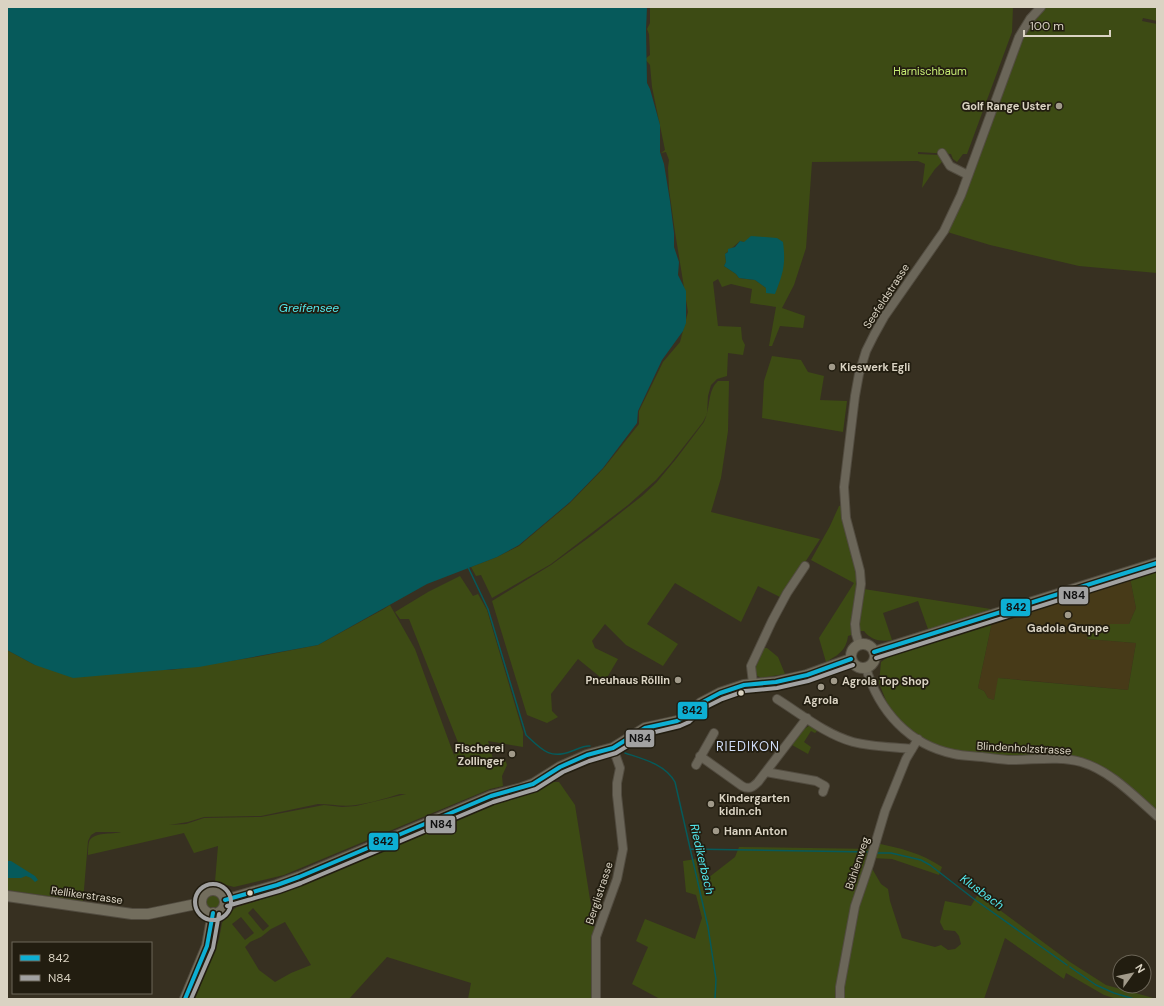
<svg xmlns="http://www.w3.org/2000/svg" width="1164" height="1006" viewBox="0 0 1164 1006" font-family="'DM Sans',sans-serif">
<rect width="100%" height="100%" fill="#373021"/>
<!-- built -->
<path fill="#473a18" d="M1130 578 1136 608 1129 624H1110V628L1087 639 1136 643 1128 690 999 678 994 700 988 698 984 691 978 688 992 622 1105 584 1117 582Z"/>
<!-- green -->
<path fill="#3d4b14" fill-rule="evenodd" d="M650 7H1013L1012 32 967 154H963L957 162 953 159 951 154 918 152V154L939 155 943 161 935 169 922 188 925 164 918 161 812 162 806 248 794 285 782 308 805 316 803 328 780 326 772 346H769L776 307 750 303 752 289 731 284 722 287 718 279 713 282 718 326 741 327 742 339 745 345 743 355 728 353 727 376 717 379 711 385 708 396 707 414 703 422 671 463 656 480 628 505 551 564 492 598 481 575 476 576 471 567 497 557 519 546 570 503 603 469 639 424V411L663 362 680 342 688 312 675 232 669 189 668 168 669 160 666 152 661 153 665 150 652 87 650 65 645 59 650 55 649 34 647 29 650 23ZM740 241 744 242 775 294 755 280 739 278 736 274 724 266 726 262 725 254Z
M1041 7H1157V21L1143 18 1142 21 1157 24V273L1079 266 990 245 944 231 1019 37Z
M772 356 801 360 808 372 824 376 820 400 847 401 843 432 762 418 764 381Z
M718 381H729L728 431 721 478 711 512 820 539 782 598 758 586 741 622 675 583 647 624 678 644 663 666 626 645 605 624 592 641 595 648 618 659 605 681 578 659 551 694 552 711 558 717 547 723 527 715 492 601 551 565 591 536 642 496 656 483 676 459 704 422C711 408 707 391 718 381Z
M842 505 858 573 857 592 852 618 851 635 848 636C846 651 838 655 826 662L819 638 854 583 811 560 830 526 839 506Z
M1157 570V816L1114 779 1080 762 996 759 926 744 899 720 887 703 879 683 881 662 892 654 992 622 978 688 984 691 988 698 994 700 998 678 1128 690 1136 643 1087 639 1093 626 1109 628 1110 624H1129L1136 608 1130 578Z
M460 576 473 596 478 594 487 610 523 732V747L488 741 493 759H505L507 765 502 776 503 786 490 789 284 875 234 887 215 882 218 846 194 853 184 833 88 855C88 851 88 846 89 842 93 831 113 835 121 832H96L91 835 88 841 83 901 7 890V650L35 665 171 670 256 657 318 645 384 609 390 605 415 649 458 766 454 754 461 750 409 619H400L395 612 428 592ZM400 794H406L356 806 342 807 324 805 261 817 204 818 186 824 169 825 188 822 204 817 261 816 318 804C331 804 343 807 356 805 371 803 386 798 400 794Z
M864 589 997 610 933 631 928 629 918 601 883 613 892 640C880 642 871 640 864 631H860L859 619Z
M764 648H767L778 657 785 674 761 678 756 675 755 669Z
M810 725 818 730 815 733 811 731 804 742 811 747 808 754 792 745 803 730Z
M546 782H559L575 805 596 937 597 999H468L471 983 387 957 349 999H195L219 939 222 923 228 913 237 907 270 897 313 880 329 871 497 800 523 796ZM253 908 269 926 263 931 248 913ZM241 917 254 933 245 940 232 924ZM285 922 311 965 291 973 275 982 259 970 245 947 250 942 261 937 271 929Z
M876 843C900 848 921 853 942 867L939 875 892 859 871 858 870 865 881 884 888 889 890 901 902 938 935 947 941 945 948 950 955 949 961 944 959 936 955 931 944 930 940 922 945 901 971 906 978 894 1070 962 1106 985 1157 999H1117L1104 995 1066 973 1064 979 1005 938 984 999H660L632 984 648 947 636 941 645 919 695 939 702 918 696 895 686 892 683 861 696 859 700 880 708 878 735 857 739 847 874 849Z
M206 901a7 7 0 1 1 14 0a7 7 0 1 1-14 0Z"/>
<!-- water -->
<path fill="#065a5b" d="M7 7H647L646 30 647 83 650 89 660 125V152L664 164 670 201 674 233V247L679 262 678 275 686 291V323L683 331 662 360 638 411 637 423 603 468 570 502 519 545 497 557 427 584 318 645 199 667 73 678 35 665 7 650Z
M751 236 777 238 783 242C786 265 783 273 775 294L766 293V288L755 280 739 278 736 274 724 266 726 262 725 254 728 252V249L735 247 740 241 744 242Z
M7 861H11L35 876 38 880 35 882 31 878 26 876 21 878H7Z"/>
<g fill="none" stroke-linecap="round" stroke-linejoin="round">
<!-- stream -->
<path stroke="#065a5b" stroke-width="1.5" d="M468 567 488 609 526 735C542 750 550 760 572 751 578 749 584 745 590 746
M625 753C643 759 665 764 675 782L708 927 716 979 715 999
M690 849 869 852
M877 853H891L921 860 930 865 974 899 1067 965
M1070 967 1096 985 1114 993 1134 999"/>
<!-- minor casing -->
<g stroke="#524c40" stroke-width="10">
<path id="minor" d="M942 153 950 166 968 175
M859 644 856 634 855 624 861 584 860 571 846 518 844 487 855 396 859 374 866 351 874 335 884 317 944 231 961 195 1019 37 1030 19 1041 7
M866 668C879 711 909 745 954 754 963 756 973 756 982 757 992 758 1002 760 1012 760 1035 760 1059 756 1081 762 1111 771 1134 796 1157 816
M753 683 751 666 772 621 787 593 805 566
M777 699C801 714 825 734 853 742 872 747 893 747 912 749
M700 756 742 786C749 790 753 787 758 782L807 718
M696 765 714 733
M766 772 816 781 825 786 823 792
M596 999V937L617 879 623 849 617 795V783L620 768 613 748
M840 999V987L855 906 869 865 885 811 906 759 918 739"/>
</g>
<!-- major casing -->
<g stroke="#524c40" stroke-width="12">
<path id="major" d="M851 656a12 12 0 1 1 24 0a12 12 0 1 1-24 0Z
M874 652 1157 563
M201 902a12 12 0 1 1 24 0a12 12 0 1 1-24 0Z
M7 896 132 914H148L201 903
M225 900 277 885 299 877 491 796 522 788 533 784 560 767 587 755 613 748 645 728 677 721 685 717 701 703 720 693 744 685 776 682 807 675 851 659
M185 999 207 946 213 913"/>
</g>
<!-- minor -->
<use href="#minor" stroke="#6b6659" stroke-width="8"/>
<!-- major -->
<use href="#major" stroke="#726d5d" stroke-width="10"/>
<!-- bus-1 casing -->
<g stroke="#221d10" stroke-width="7">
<path id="bus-1" d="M874 652 1157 563
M225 900 277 885 299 877 491 796 533 784 560 767 587 755 613 748 645 728 677 721 685 717 701 703 720 693 744 685 776 682 807 675 851 659
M185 999 207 946 213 913"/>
</g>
<!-- bus-2 casing -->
<g stroke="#221d10" stroke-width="7">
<path id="bus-2" d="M876 658 1157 569
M195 902a18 18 0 1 1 36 0a18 18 0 1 1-36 0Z
M227 906 279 891 301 883 493 802 536 789 563 772 589 761 616 753 647 734 680 726 689 722 704 708 722 699 745 691 777 688 808 681 853 665
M191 999 213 948 219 914"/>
</g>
<!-- bus-1 -->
<use href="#bus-1" stroke="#0dafd3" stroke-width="4"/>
<!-- bus-2 -->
<use href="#bus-2" stroke="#a2a2a2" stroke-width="4"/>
</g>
<!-- markers -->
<g fill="#a19a8a" stroke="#221d10" stroke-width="1.5">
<circle cx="1059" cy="106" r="4"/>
<circle cx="832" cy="367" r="4"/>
<circle cx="1068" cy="615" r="4"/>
<circle cx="678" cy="680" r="4"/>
<circle cx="834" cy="681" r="4"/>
<circle cx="821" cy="687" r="4"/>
<circle cx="512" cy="754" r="4"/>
<circle cx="711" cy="804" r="4"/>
<circle cx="716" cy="831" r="4"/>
</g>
<g fill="#dad3c3" stroke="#221d10" stroke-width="1.5">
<circle cx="741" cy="693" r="3.5"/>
<circle cx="250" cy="893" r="3.5"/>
</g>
<g text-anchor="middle" stroke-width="3.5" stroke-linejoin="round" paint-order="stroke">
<!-- park labels -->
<g font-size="11" fill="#c6ec74" stroke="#221d10">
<text x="930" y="75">Harnischbaum</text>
</g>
<!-- poi labels -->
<g font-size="11" font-weight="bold" fill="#dad3c3" stroke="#221d10" text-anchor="start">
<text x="1051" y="110" text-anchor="end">Golf Range Uster</text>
<text x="840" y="371">Kieswerk Egli</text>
<text x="1068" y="632" text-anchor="middle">Gadola Gruppe</text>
<text x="670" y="684" text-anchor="end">Pneuhaus Röllin</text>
<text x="842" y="685">Agrola Top Shop</text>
<text x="821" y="704" text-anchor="middle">Agrola</text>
<text x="504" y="752" text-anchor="end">Fischerei<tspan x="504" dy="13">Zollinger</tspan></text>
<text x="719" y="802">Kindergarten<tspan x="719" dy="13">kidin.ch</tspan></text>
<text x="724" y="835">Hann Anton</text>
</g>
<!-- street labels -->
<g font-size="11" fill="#dad3c3" stroke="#221d10">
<text transform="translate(886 296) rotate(-57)" y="4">Seefeldstrasse</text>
<text transform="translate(1024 748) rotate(3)" y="4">Blindenholzstrasse</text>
<text transform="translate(857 863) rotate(-72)" y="4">Bühlenweg</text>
<text transform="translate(599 893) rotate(-72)" y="4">Berglistrasse</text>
<text transform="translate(87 895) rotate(8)" y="4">Rellikerstrasse</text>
</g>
<!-- water labels -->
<g font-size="12" font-style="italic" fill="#52e6eb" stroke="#221d10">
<text x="309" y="312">Greifensee</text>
<text transform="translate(702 859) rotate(77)" y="4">Riedikerbach</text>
<text transform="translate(982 892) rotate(36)" y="4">Klusbach</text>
</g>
<!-- quarter labels -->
<g font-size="13" letter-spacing="1" fill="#cedbf6" stroke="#221d10">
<text x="748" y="751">RIEDIKON</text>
</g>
</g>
<g stroke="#221d10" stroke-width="1.5">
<rect x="1058" y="586" width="31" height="19" rx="4" fill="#a2a2a2"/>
<rect x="1000" y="598" width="31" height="19" rx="4" fill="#0dafd3"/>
<rect x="677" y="701" width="31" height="19" rx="4" fill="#0dafd3"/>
<rect x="625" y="729" width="30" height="19" rx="4" fill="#a2a2a2"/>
<rect x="425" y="815" width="31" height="19" rx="4" fill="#a2a2a2"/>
<rect x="368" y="832" width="31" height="19" rx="4" fill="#0dafd3"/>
</g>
<g font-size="11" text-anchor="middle" font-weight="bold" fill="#111">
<text x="1074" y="599">N84</text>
<text x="1016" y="611">842</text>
<text x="692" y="714">842</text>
<text x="640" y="742">N84</text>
<text x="441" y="828">N84</text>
<text x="383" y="845">842</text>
</g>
<!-- border -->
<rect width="1164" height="1006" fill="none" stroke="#dad3c3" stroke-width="16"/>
<!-- legend -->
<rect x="12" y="942" width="140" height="52" fill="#221d10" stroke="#6c6658"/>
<rect x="20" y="955" width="20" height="6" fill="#0dafd3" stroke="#6c6658"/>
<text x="48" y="962" font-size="12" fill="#dad3c3">842</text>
<rect x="20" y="975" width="20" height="6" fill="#a2a2a2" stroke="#6c6658"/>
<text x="48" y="982" font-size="12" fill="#dad3c3">N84</text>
<!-- north arrow -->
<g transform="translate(1132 974) rotate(57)"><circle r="19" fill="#221d10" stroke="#6c6658"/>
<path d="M0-3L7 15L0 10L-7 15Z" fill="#a19a8a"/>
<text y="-6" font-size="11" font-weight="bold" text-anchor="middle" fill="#dad3c3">N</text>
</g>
<!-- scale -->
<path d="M1024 30v6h86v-6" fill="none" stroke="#dad3c3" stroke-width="2"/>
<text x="1030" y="30" font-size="12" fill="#dad3c3" stroke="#221d10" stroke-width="3" paint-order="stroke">100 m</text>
</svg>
